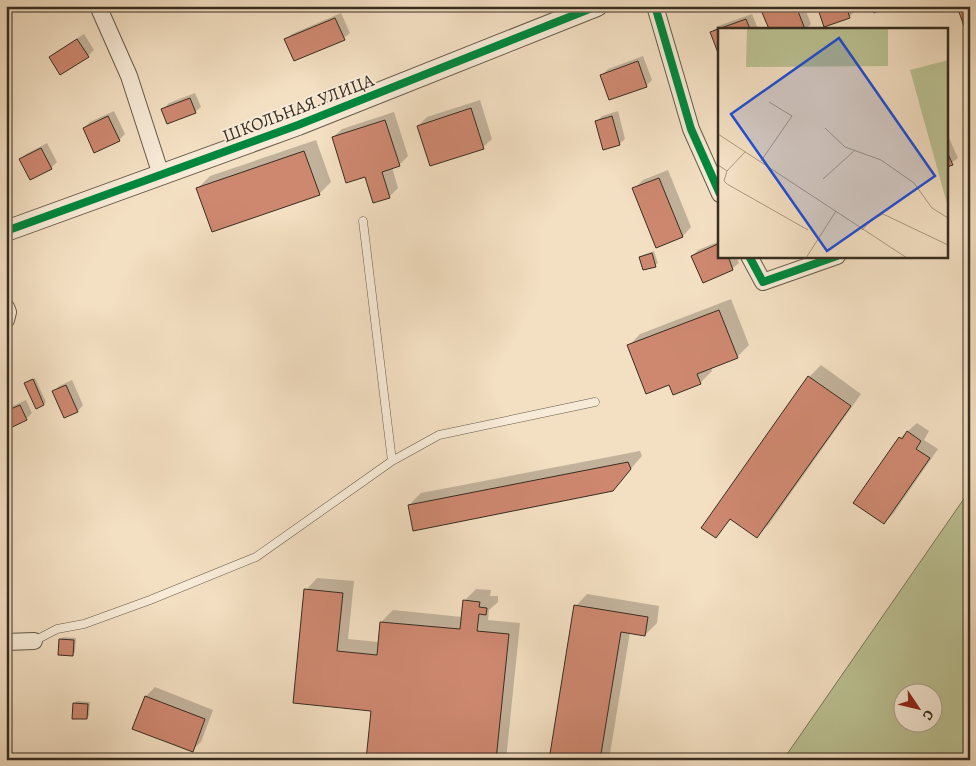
<svg xmlns="http://www.w3.org/2000/svg" width="976" height="766" viewBox="0 0 976 766" font-family="Alegreya,serif">
<rect width="100%" height="100%" fill="#f3dfc2"/>
<filter id="stains"><feTurbulence type="fractalNoise" baseFrequency=".004" numOctaves="4"/><feColorMatrix values="0 0 0 0 .2 0 0 0 0 .09 0 0 0 0 .02 0 0 0 .5 -.17"/></filter>
<radialGradient id="worn" r=".72"><stop offset=".6" stop-color="#630" stop-opacity="0"/><stop offset="1" stop-color="#630" stop-opacity=".3"/></radialGradient>
<!-- green -->
<path fill="#bbc193" stroke="#79775a" fill-rule="evenodd" d="M970 490V760H783ZM904 694H934V724H904Z"/>
<!-- shadow -->
<path fill="#0003" d="M766 6H804L811 24 806 29H770L762 11Z
M818 6H853L855 11 849 17Z
M967 6H970V23L961 12Z
M341 13 350 33 344 38 286 39 292 34Z
M752 14 758 29H720L712 32 718 26Z
M84 34 94 50 88 56 50 58 56 52Z
M643 56 652 80 646 86 602 75 608 69Z
M195 93 201 107 195 112 163 109 169 103Z
M480 100 492 139 483 147 418 126 427 117Z
M114 111 125 134 119 140 84 128 90 122Z
M618 111 625 139 619 144 597 121 602 116Z
M394 112 408 156 399 165 392 167 398 188 389 197 366 175 333 137 342 129Z
M949 138 958 158 947 166V139Z
M316 140 331 182 319 194 198 188 210 176Z
M47 143 57 162 51 168 20 160 26 154Z
M668 170 691 227 683 236 634 189 643 180Z
M720 241V256H736L739 263 733 268 703 281 692 256 698 250Z
M654 251 658 263 655 265 641 258 643 255Z
M731 299 749 345 737 357 711 367 712 371 700 383H670L629 346 640 334Z
M821 365 861 394 769 524 757 536 732 518 715 537 809 377Z
M35 378 46 402 44 404 26 384Z
M72 380 83 405 78 411 65 416 53 392 59 386Z
M26 400 32 413 26 419 6 428V409Z
M917 423 929 431 924 440 938 449 893 514 884 523 900 438Z
M640 451 642 456 612 490 409 505 421 493Z
M317 578 354 581 348 639 379 642 381 622 393 610 462 617 464 601 476 589 491 590 490 596H498V602L489 610 488 620 520 623 506 760H367L372 710 295 702 306 590Z
M587 594 659 606 657 623 645 635 630 632 609 760H550L576 606Z
M63 637 76 638 75 652 73 654 60 640Z
M155 687 213 710 201 742 192 750 134 728 146 696Z
M77 701 90 702 89 716 86 718 74 704Z"/>
<!-- building -->
<path fill="#ce8870" stroke="#372d20" d="M770 6H796L805 29H769L761 10Z
M817 6H846L850 18 824 27Z
M871 6H889L874 13Z
M970 8V24L964 26 959 12Z
M335 18 345 40 294 61 284 39Z
M746 19 750 29H720V58L710 32Z
M77 39 89 57 60 75 49 57Z
M638 61 647 87 609 100 600 75Z
M190 98 196 113 167 124 161 109Z
M471 108 484 149 430 166 417 126Z
M108 116 120 141 94 153 83 128Z
M612 116 620 145 603 150 595 121Z
M385 120 400 166 382 172 390 198 373 203 365 177 346 183 332 137Z
M41 148 52 169 30 180 19 159Z
M304 151 320 195 212 232 196 188Z
M947 152 953 165 947 167Z
M659 178 683 237 656 248 632 188Z
M720 243V256H728L733 270 703 283 691 256Z
M652 253 656 267 643 270 639 257Z
M719 310 738 358 697 374 701 384 673 395 669 385 646 394 627 345Z
M808 376 851 406 757 538 730 519 716 538 701 528Z
M33 379 44 405 36 409 24 383Z
M66 385 78 412 64 418 52 391Z
M20 405 27 420 6 430V411Z
M907 431 921 441 916 449 930 458 884 524 853 503 899 437 902 439Z
M628 462 631 469 613 491 413 531 408 505Z
M304 589 343 593 337 651 377 655 380 622 460 629 463 600 480 602 479 607 487 608 486 615 479 614 477 631 509 634 496 760H366L371 711 293 703Z
M574 605 648 617 645 636 621 632 600 760H549Z
M59 639 74 640 73 656 58 655Z
M145 696 205 719 193 752 132 729Z
M73 703 88 704 87 719H72Z"/>
<g fill="none" stroke-linecap="round" stroke-linejoin="round">
<!-- service casing -->
<g stroke="#665a48" stroke-width="9">
<path id="service" d="M363 221 392 461
M34 641 57 629 84 624 150 600 256 557 392 461 439 435 595 402"/>
</g>
<!-- minor casing -->
<g stroke="#665a48" stroke-width="18">
<path id="minor" d="M98 6 129 76 161 175
M655 6 691 129 720 194
M749 256 763 282 837 256
M6 307 8 312 6 320
M6 642 34 641"/>
</g>
<!-- tertiary casing -->
<g stroke="#665a48" stroke-width="22">
<path id="tertiary" d="M6 231 298 125 597 6"/>
</g>
<!-- service -->
<use href="#service" stroke="#f7ead7" stroke-width="8"/>
<!-- minor -->
<use href="#minor" stroke="#f7ead7" stroke-width="16"/>
<!-- tertiary -->
<use href="#tertiary" stroke="#f7ead7" stroke-width="20"/>
<!-- cycleway casing -->
<g stroke="#f7ead7" stroke-width="11">
<path id="cycleway" d="M655 6 691 129 720 194
M6 231 298 125 597 6
M749 256 763 282 837 256"/>
</g>
<!-- cycleway -->
<use href="#cycleway" stroke="#00873e" stroke-width="8"/>
</g>
<g text-anchor="middle" stroke-width="4" stroke-linejoin="round" paint-order="stroke">
<!-- street labels -->
<g font-size="18" fill="#372d20" stroke="#f7ead7">
<text transform="translate(298 108) rotate(-21)" y="6">ШКОЛЬНАЯ УЛИЦА</text>
</g>
</g>
<!-- overview -->
<g transform="translate(718 28)">
<rect width="230" height="230" fill="#f3dfc2"/>
<path d="M29 0H170V38L28 39ZM230 32V179L192 42Z" fill="#bbc193"/>
<path fill="none" stroke="#a89881" stroke-width="1" d="M107 100 127 119 163 132 196 155 214 180 230 190M0 106 189 230M43 133 74 88 51 74M0 137 9 143 6 153 9 156 90 202M9 143 27 124M105 151 136 123M144 202 153 192 165 186 230 217M88 230 118 183"/>
<path fill="#1d4ed8" fill-opacity="0.15" stroke="#1d4ed8" stroke-width="2.5" d="M121 10 217 148 109 223 13 86Z"/>
<rect width="230" height="230" fill="none" stroke="#372d20" stroke-width="2.5"/>
</g>
<!-- margin -->
<rect width="976" height="766" fill="none" stroke="#f3dfc2" stroke-width="25"/>
<rect x="8" y="8" width="961" height="751" fill="none" stroke="#372d20" stroke-width="2.5"/>
<rect x="12" y="12" width="951" height="741" fill="none" stroke="#372d20"/>
<!-- north arrow -->
<g transform="translate(918 708) rotate(125)"><circle r="24" fill="#f7ead7" stroke="#aa9e8e"/>
<path d="M0-4L9 19L0 12L-9 19Z" fill="#8f2418"/>
<text y="-8" font-size="14" font-weight="bold" text-anchor="middle" fill="#372d20">С</text>
</g>
<rect width="100%" height="100%" filter="url(#stains)"/>
<rect width="100%" height="100%" fill="url(#worn)"/>
</svg>
